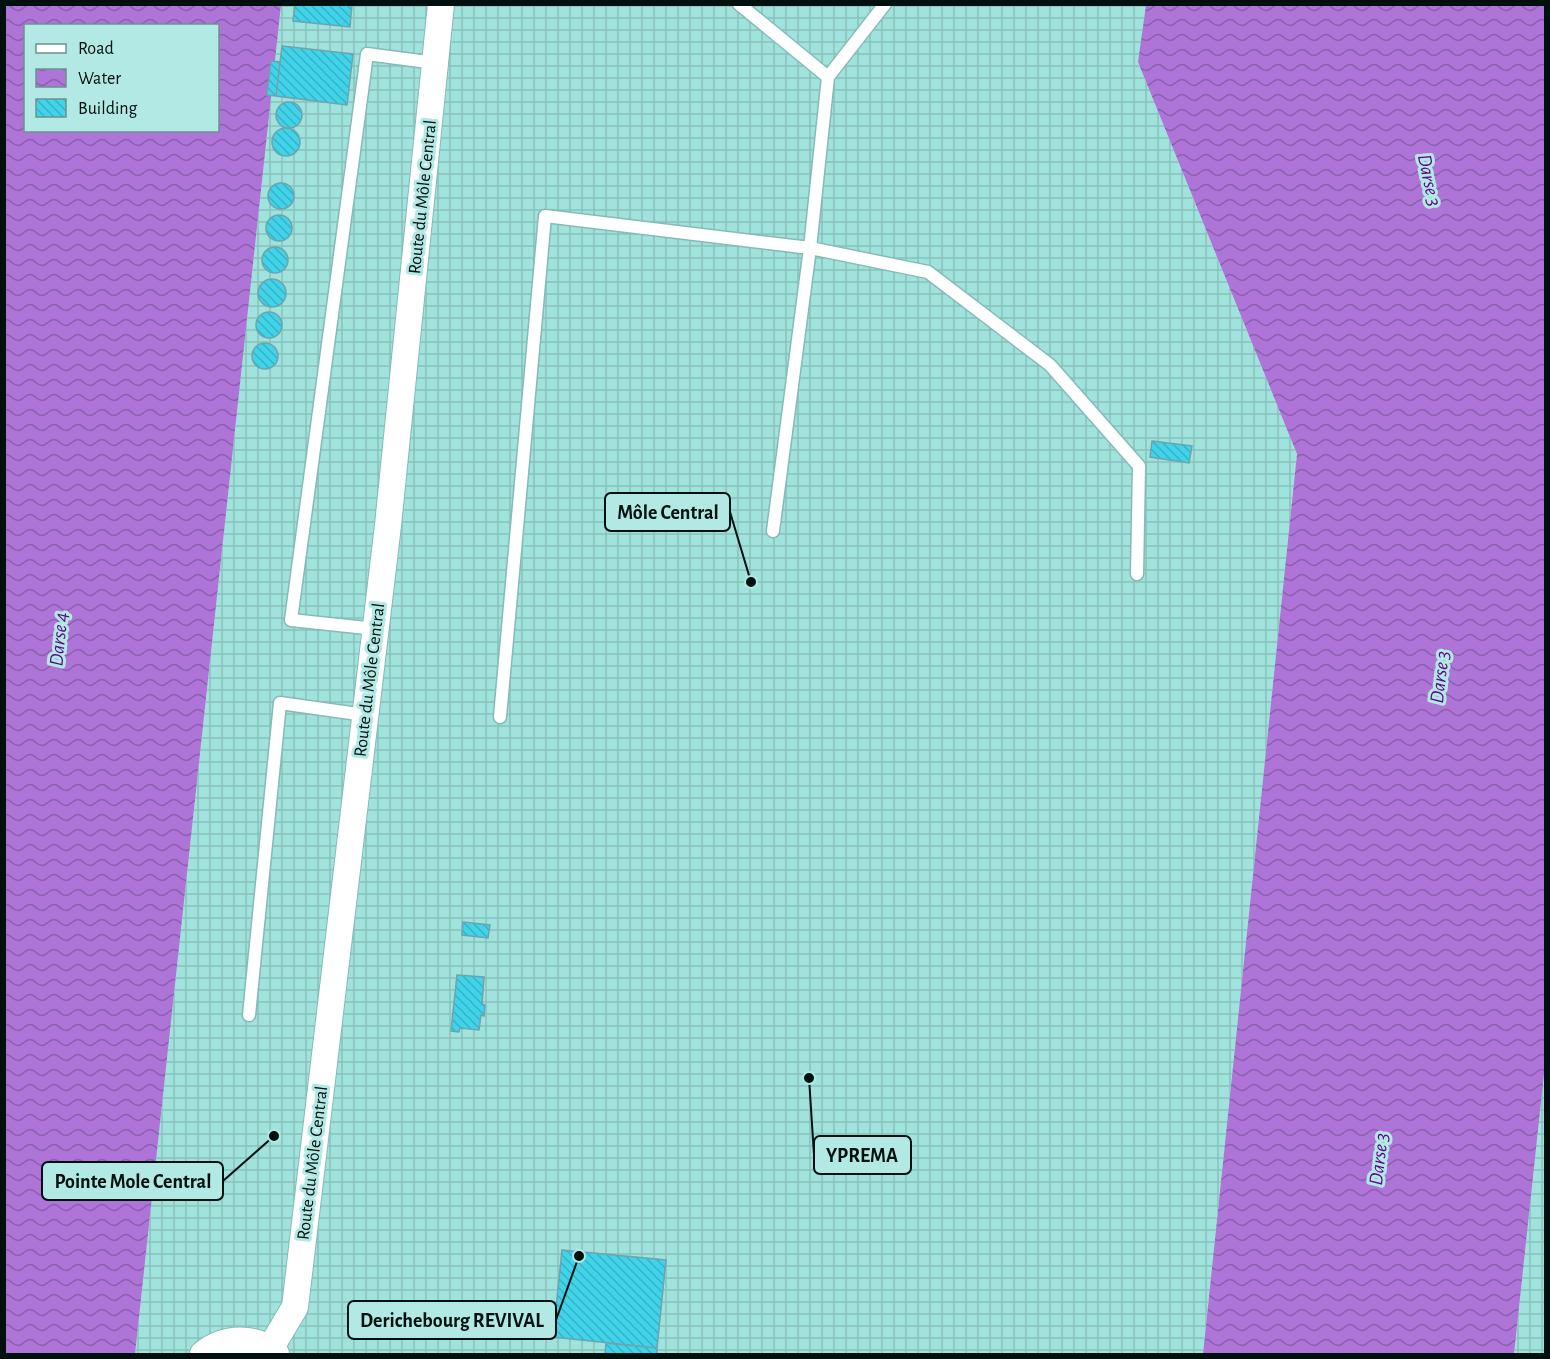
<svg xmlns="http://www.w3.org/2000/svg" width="1550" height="1359" viewBox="0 0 1550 1359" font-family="'Alegreya Sans',sans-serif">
<defs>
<pattern id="industrial-grid" width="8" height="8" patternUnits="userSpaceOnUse" patternTransform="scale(1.5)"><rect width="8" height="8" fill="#a0e2dc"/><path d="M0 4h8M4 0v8" fill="none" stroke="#88c1bc"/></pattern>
<pattern id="water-waves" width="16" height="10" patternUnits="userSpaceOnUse" patternTransform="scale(1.5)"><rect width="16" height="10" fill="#ae74d8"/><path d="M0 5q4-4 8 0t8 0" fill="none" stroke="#8b5eae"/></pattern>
<pattern id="building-back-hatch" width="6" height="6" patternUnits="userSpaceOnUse" patternTransform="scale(1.5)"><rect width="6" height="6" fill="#40d3e9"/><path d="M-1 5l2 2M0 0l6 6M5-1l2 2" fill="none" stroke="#36b4c7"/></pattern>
</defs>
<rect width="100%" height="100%" fill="#b3e9e5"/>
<!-- industrial -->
<path fill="url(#industrial-grid)" d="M281 5H1146L1138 62 1297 454 1203 1354H135Z
M1545 1055V1354H1514Z"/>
<!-- water -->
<path fill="url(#water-waves)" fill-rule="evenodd" d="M5 5H281L135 1354H5ZM26 26H218V130H26Z
M1146 5H1545L1546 1055 1514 1354H1203L1297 454 1138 62Z"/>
<!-- building -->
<path fill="url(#building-back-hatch)" stroke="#70a3ac" stroke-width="1.5" d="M295 4H352L350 27 293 21Z
M282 46 353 54 347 105 276 96Z
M271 61 280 62 276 96 267 95Z
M276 115a13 13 0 1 1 26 0a13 13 0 1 1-26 0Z
M272 142a14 14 0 1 1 28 0a14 14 0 1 1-28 0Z
M268 196a13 13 0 1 1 26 0a13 13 0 1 1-26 0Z
M266 228a13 13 0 1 1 26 0a13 13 0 1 1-26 0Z
M262 260a13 13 0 1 1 26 0a13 13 0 1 1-26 0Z
M258 293a14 14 0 1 1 28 0a14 14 0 1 1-28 0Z
M256 325a13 13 0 1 1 26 0a13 13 0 1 1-26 0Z
M252 356a13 13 0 1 1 26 0a13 13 0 1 1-26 0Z
M1152 441 1192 446 1189 463 1150 457Z
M463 922 490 925 488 938 462 935Z
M457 975 484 977 482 1004 485 1005 484 1016 481 1015 479 1030 460 1028 459 1032 451 1031Z
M562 1250 666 1260 657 1348 553 1337Z
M606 1343 657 1348V1354H605Z"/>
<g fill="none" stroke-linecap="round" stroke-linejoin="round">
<!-- lane casing -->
<g stroke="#85bbb6" stroke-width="15">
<path id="lane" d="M739 4 828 77
M773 531 810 248 828 77 885 4
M376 629 291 620 367 54 435 63
M500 717 545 216 810 248 928 272 1050 365 1139 466 1137 574
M249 1015 280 703 365 715"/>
</g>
<!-- street casing -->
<g stroke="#85bbb6" stroke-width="28">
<path id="street" d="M270 1349 295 1307 388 525 441 4
M203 1354C224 1337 255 1335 276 1354"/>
</g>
<!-- lane -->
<use href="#lane" stroke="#fff" stroke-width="12"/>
<!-- street -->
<use href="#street" stroke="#fff" stroke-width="26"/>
</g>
<g text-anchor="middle" stroke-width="6" stroke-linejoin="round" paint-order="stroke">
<!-- street labels -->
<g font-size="18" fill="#00100e" stroke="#b3e9e5">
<text transform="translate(422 197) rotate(-84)" y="6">Route du Môle Central</text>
<text transform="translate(369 680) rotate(-83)" y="6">Route du Môle Central</text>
<text transform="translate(312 1163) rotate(-83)" y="6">Route du Môle Central</text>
</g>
<!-- water labels -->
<g font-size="20" font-style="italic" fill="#5c0386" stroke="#b3e9e5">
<text transform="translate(1430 180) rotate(78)" y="7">Darse 3</text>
<text transform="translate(58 639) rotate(-84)" y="7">Darse 4</text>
<text transform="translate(1439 677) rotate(-83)" y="7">Darse 3</text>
<text transform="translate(1378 1159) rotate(-83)" y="7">Darse 3</text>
</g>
</g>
<!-- callouts -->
<path fill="none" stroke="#00100e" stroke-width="2" d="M751 582L730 512M809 1078L814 1155M274 1136L223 1181M579 1256L556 1320"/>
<g fill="#00100e" stroke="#b3e9e5" stroke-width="2">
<circle cx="751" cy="582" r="6"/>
<circle cx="809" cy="1078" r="6"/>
<circle cx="274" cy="1136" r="6"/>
<circle cx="579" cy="1256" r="6"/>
</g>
<g fill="#b3e9e5" stroke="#00100e" stroke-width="2">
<rect x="605" y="493" width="125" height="38" rx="6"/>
<rect x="814" y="1136" width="97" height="38" rx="6"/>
<rect x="42" y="1162" width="181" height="38" rx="6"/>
<rect x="348" y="1301" width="208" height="38" rx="6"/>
</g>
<g font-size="20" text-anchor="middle" font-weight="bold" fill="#00100e">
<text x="668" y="519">Môle Central</text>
<text x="862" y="1162">YPREMA</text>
<text x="133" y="1188">Pointe Mole Central</text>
<text x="452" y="1327">Derichebourg REVIVAL</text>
</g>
<!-- border -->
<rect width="1550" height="1359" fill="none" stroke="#00100e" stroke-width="12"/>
<!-- legend -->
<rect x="24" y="24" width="195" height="108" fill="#b3e9e5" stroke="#6b928f" stroke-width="1.5"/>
<rect x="36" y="44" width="30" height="9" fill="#ffffff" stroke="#6b928f" stroke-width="1.5"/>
<text x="78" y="54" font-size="18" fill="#00100e">Road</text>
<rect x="36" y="69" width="30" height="18" fill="url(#water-waves)" stroke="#6b928f" stroke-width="1.5"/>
<text x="78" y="84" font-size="18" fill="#00100e">Water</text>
<rect x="36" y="99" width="30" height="18" fill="url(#building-back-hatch)" stroke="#6b928f" stroke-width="1.5"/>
<text x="78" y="114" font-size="18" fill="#00100e">Building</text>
</svg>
